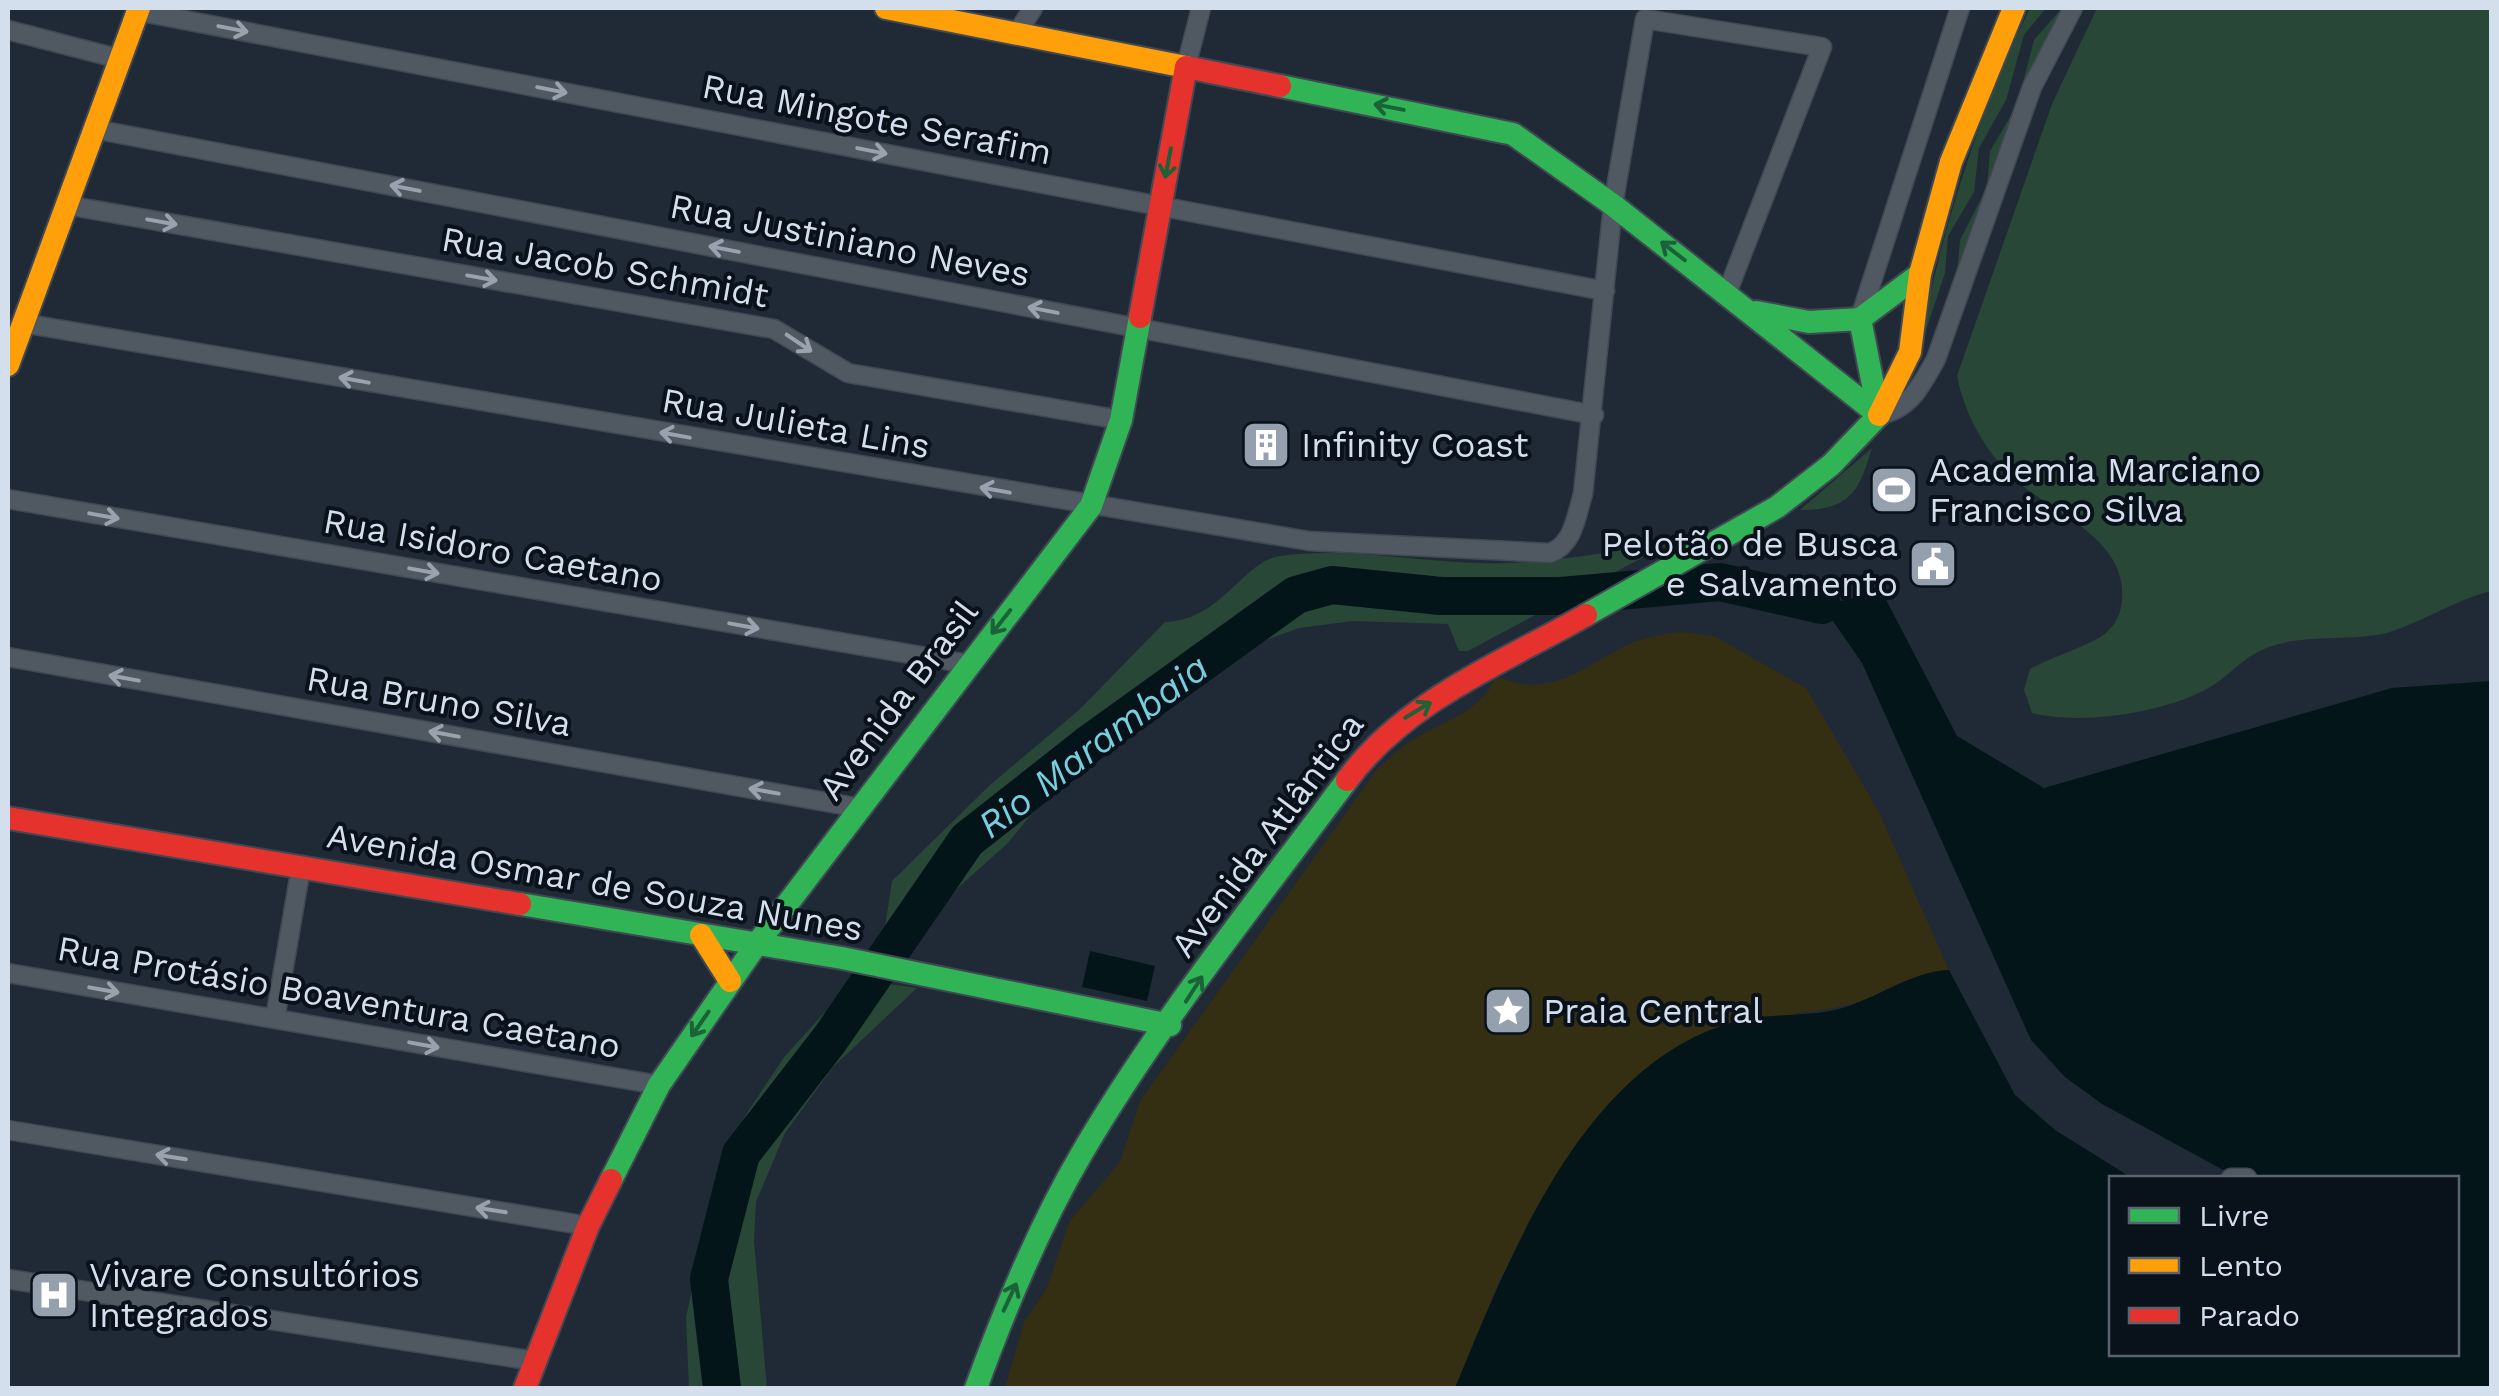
<svg xmlns="http://www.w3.org/2000/svg" width="2499" height="1396" viewBox="0 0 2499 1396" font-family="'Work Sans',sans-serif">
<rect width="100%" height="100%" fill="#1f2a36"/>
<!-- green -->
<path fill="#284736" d="M2030 8H2046L2024 35 2006 100 1979 148 1974 192 1948 236 1945 273 1917 357C1940 235 1976 119 2030 8Z
M2062 8H2067L1957 274 1960 240 1987 187 1990 151 2017 105 2034 40Z
M2097 8H2491V591C2456 600 2427 619 2393 631 2359 642 2316 634 2279 644 2241 654 2232 677 2203 691 2157 714 2081 725 2032 713L2024 690 2030 669C2047 659 2096 643 2106 633 2116 624 2121 613 2122 600 2127 539 2056 515 2017 481 1986 453 1965 416 1957 376L2052 104Z
M1872 448C1859 492 1850 510 1800 510Z
M1668 544 1468 651H1459L1448 624 1353 621 1299 628 1213 659 1132 728 1059 781 1007 844 925 917 913 943 883 941 892 881 991 784 1079 710 1165 622C1222 620 1243 561 1280 556 1344 547 1413 561 1478 563 1543 565 1604 552 1668 544Z
M855 979 917 988 833 1067 785 1133 756 1202 754 1241 767 1388H689L686 1317 717 1175 747 1113 785 1056Z"/>
<!-- sand -->
<path fill="#342e13" d="M1681 632 1714 636 1806 688 1878 810 1949 970C1926 971 1911 983 1890 991 1859 1004 1829 1010 1797 1013L1502 1275 1455 1388H1005L1024 1322 1046 1290 1069 1222 1120 1162 1140 1101 1376 771C1386 762 1396 751 1407 744 1440 720 1478 717 1496 676 1551 700 1583 667 1627 645 1644 637 1663 634 1681 632Z"/>
<!-- water -->
<path fill="#031519" d="M1882 592 1957 736 2044 788 2392 688 2491 681V1388H1455C1510 1256 1583 1062 1737 1021 1768 1013 1803 1017 1835 1010 1874 1001 1910 971 1949 970L2015 1095 2055 1130 2132 1178H2112V1354H2456V1178H2261L2227 1172 2102 1104 2065 1077 2031 1040 1862 663 1822 605Z
M1090 951 1155 966 1147 1001 1082 987Z"/>
<g fill="none" stroke-linecap="round" stroke-linejoin="round">
<!-- river -->
<path stroke="#031519" stroke-width="38" d="M722 1388 709 1279 741 1154 830 1039 967 840 1089 744 1296 595 1332 585 1441 596H1561L1720 582 1822 605"/>
<!-- street casing -->
<g stroke="#3f4853" stroke-width="21">
<path id="street" d="M137 11 1605 291
M8 30 120 59
M1017 33 1033 8
M1186 67 1201 8
M94 129 1594 415
M66 205 774 329 848 373 1121 420
M1860 318 1960 8
M22 323 1309 541 1550 553C1574 544 1576 516 1583 494L1613 205 1645 19 1822 47 1727 293
M1879 415C1910 409 1921 386 1936 359L2032 87 2073 8
M8 499 968 664
M8 657 860 808
M8 973 659 1085
M275 1019 301 867
M8 1130 588 1226
M2231 1178H2247
M8 1279 535 1361"/>
</g>
<!-- fast casing -->
<g stroke="#3f4853" stroke-width="26">
<path id="fast" d="M1280 86 1513 134 1613 205 1879 415
M1756 312 1809 322 1860 319 1879 415
M1860 319 1920 274
M1586 615 1777 507 1831 465 1879 415
M520 904 842 958 1170 1025
M611 1180 659 1085 756 945 1091 506 1121 420 1140 317
M976 1388C1005 1308 1039 1226 1082 1153 1158 1023 1257 901 1347 780"/>
</g>
<!-- slow casing -->
<g stroke="#3f4853" stroke-width="26">
<path id="slow" d="M886 8 1186 67
M8 365 139 8
M1879 415 1910 352 1920 274 1951 162 2014 8
M701 935 730 981"/>
</g>
<!-- jam casing -->
<g stroke="#3f4853" stroke-width="26">
<path id="jam" d="M1140 317 1186 67 1280 86
M1347 780C1405 701 1502 663 1586 615
M8 818 520 904
M525 1388 588 1226 611 1180"/>
</g>
<!-- street -->
<use href="#street" stroke="#505861" stroke-width="18"/>
<!-- fast -->
<use href="#fast" stroke="#30b455" stroke-width="22"/>
<!-- slow -->
<use href="#slow" stroke="#ff9f0a" stroke-width="22"/>
<!-- jam -->
<use href="#jam" stroke="#e5322d" stroke-width="22"/>
</g>
<!-- one-way arrows -->
<defs><path id="oneway-shaft" d="M-6 0H5M1.5-3L5.5 0L1.5 3" fill="none" stroke-width="1.6" stroke-linecap="round" stroke-linejoin="round" transform="scale(2.5)"/></defs>
<g stroke="#99a2af">
<use href="#oneway-shaft" transform="translate(233 29) rotate(11)"/>
<use href="#oneway-shaft" transform="translate(552 90) rotate(11)"/>
<use href="#oneway-shaft" transform="translate(872 151) rotate(11)"/>
<use href="#oneway-shaft" transform="translate(405 188) rotate(-169)"/>
<use href="#oneway-shaft" transform="translate(162 222) rotate(10)"/>
<use href="#oneway-shaft" transform="translate(724 249) rotate(-169)"/>
<use href="#oneway-shaft" transform="translate(482 278) rotate(10)"/>
<use href="#oneway-shaft" transform="translate(1043 310) rotate(-169)"/>
<use href="#oneway-shaft" transform="translate(799 343) rotate(34)"/>
<use href="#oneway-shaft" transform="translate(354 380) rotate(-170)"/>
<use href="#oneway-shaft" transform="translate(675 435) rotate(-170)"/>
<use href="#oneway-shaft" transform="translate(995 490) rotate(-170)"/>
<use href="#oneway-shaft" transform="translate(104 516) rotate(10)"/>
<use href="#oneway-shaft" transform="translate(424 571) rotate(10)"/>
<use href="#oneway-shaft" transform="translate(744 626) rotate(10)"/>
<use href="#oneway-shaft" transform="translate(124 678) rotate(-170)"/>
<use href="#oneway-shaft" transform="translate(444 734) rotate(-170)"/>
<use href="#oneway-shaft" transform="translate(764 791) rotate(-170)"/>
<use href="#oneway-shaft" transform="translate(104 990) rotate(10)"/>
<use href="#oneway-shaft" transform="translate(424 1045) rotate(10)"/>
<use href="#oneway-shaft" transform="translate(171 1157) rotate(-171)"/>
<use href="#oneway-shaft" transform="translate(491 1210) rotate(-171)"/>
</g>
<g stroke="#1c6238">
<use href="#oneway-shaft" transform="translate(1389 107) rotate(-169)"/>
<use href="#oneway-shaft" transform="translate(1168 163) rotate(101)"/>
<use href="#oneway-shaft" transform="translate(1673 251) rotate(-142)"/>
<use href="#oneway-shaft" transform="translate(1001 622) rotate(128)"/>
<use href="#oneway-shaft" transform="translate(1418 710) rotate(-31)"/>
<use href="#oneway-shaft" transform="translate(1194 989) rotate(-57)"/>
<use href="#oneway-shaft" transform="translate(700 1024) rotate(125)"/>
<use href="#oneway-shaft" transform="translate(1010 1297) rotate(-65)"/>
</g>
<!-- icons -->
<defs>
<g id="building-square" transform="scale(2.5)"><rect x="-9" y="-9" width="18" height="18" rx="4" fill="#95a0ae" stroke="#09111b"/><path d="M-4-6H4V6H1V3H-1V6H-4ZM-2.5-4.3h1.7v1.8h-1.7ZM.8-4.3h1.7v1.8H.8ZM-2.5-1h1.7V.8h-1.7ZM.8-1h1.7V.8H.8Z" fill="#fff"/></g>
<g id="stadium-square" transform="scale(2.5)"><rect x="-9" y="-9" width="18" height="18" rx="4" fill="#95a0ae" stroke="#09111b"/><path d="M0-5a6.5 5 0 1 0 0 10a6.5 5 0 1 0 0-10ZM-3.5-1.8h7v3.6h-7Z" fill="#fff"/></g>
<g id="civic-square" transform="scale(2.5)"><rect x="-9" y="-9" width="18" height="18" rx="4" fill="#95a0ae" stroke="#09111b"/><path d="M-.6-6.5H3V-4.5H.6V-3L4-1V1h2V6H-6V1h2V-1L-.6-3ZM-1.2 2.5V6h2.4V2.5Z" fill="#fff"/></g>
<g id="sight-square" transform="scale(2.5)"><rect x="-9" y="-9" width="18" height="18" rx="4" fill="#95a0ae" stroke="#09111b"/><path d="M0-6L1.8-2.2L6-1.7L2.9 1.2L3.7 5.4L0 3.3L-3.7 5.4L-2.9 1.2L-6-1.7L-1.8-2.2Z" fill="#fff"/></g>
<g id="hospital-square" transform="scale(2.5)"><rect x="-9" y="-9" width="18" height="18" rx="4" fill="#95a0ae" stroke="#09111b"/><path d="M-5-5h3v3.5h4V-5h3V5h-3V1.5h-4V5h-3Z" fill="#fff"/></g>
</defs>
<g fill-rule="evenodd">
<use href="#building-square" x="1266" y="445"/>
<use href="#stadium-square" x="1894" y="490"/>
<use href="#civic-square" x="1933" y="564"/>
<use href="#sight-square" x="1508" y="1011"/>
<use href="#hospital-square" x="54" y="1295"/>
</g>
<g text-anchor="middle" stroke-width="8" stroke-linejoin="round" paint-order="stroke">
<!-- street labels -->
<g font-size="35" fill="#d4dfee" stroke="#09111b">
<text transform="translate(877 119) rotate(11)" y="12">Rua Mingote Serafim</text>
<text transform="translate(850 240) rotate(11)" y="12">Rua Justiniano Neves</text>
<text transform="translate(605 267) rotate(10)" y="12">Rua Jacob Schmidt</text>
<text transform="translate(796 423) rotate(10)" y="12">Rua Julieta Lins</text>
<text transform="translate(493 550) rotate(10)" y="12">Rua Isidoro Caetano</text>
<text transform="translate(898 700) rotate(-53)" y="12">Avenida Brasil</text>
<text transform="translate(439 701) rotate(10)" y="12">Rua Bruno Silva</text>
<text transform="translate(1267 835) rotate(-53)" y="12">Avenida Atlântica</text>
<text transform="translate(595 882) rotate(10)" y="12">Avenida Osmar de Souza Nunes</text>
<text transform="translate(339 997) rotate(10)" y="12">Rua Protásio Boaventura Caetano</text>
</g>
<!-- poi labels -->
<g font-size="35" fill="#d4dfee" stroke="#09111b" text-anchor="start">
<text x="1301" y="457">Infinity Coast</text>
<text x="1929" y="482">Academia Marciano<tspan x="1929" dy="40">Francisco Silva</tspan></text>
<text x="1898" y="556" text-anchor="end">Pelotão de Busca<tspan x="1898" dy="40">e Salvamento</tspan></text>
<text x="1543" y="1023">Praia Central</text>
<text x="89" y="1287">Vivare Consultórios<tspan x="89" dy="40">Integrados</tspan></text>
</g>
<!-- water labels -->
<g font-size="38" font-style="italic" fill="#76d0db" stroke="#09111b">
<text transform="translate(1093 746) rotate(-37)" y="13">Rio Marambaia</text>
</g>
</g>
<!-- border -->
<rect width="2499" height="1396" fill="none" stroke="#d4dfee" stroke-width="20"/>
<!-- legend -->
<rect x="2109" y="1176" width="350" height="180" fill="#09111b" stroke="#5a636f" stroke-width="2.5"/>
<rect x="2129" y="1208" width="50" height="15" fill="#30b455" stroke="#5a636f" stroke-width="2.5"/>
<text x="2199" y="1226" font-size="30" fill="#d4dfee">Livre</text>
<rect x="2129" y="1258" width="50" height="15" fill="#ff9f0a" stroke="#5a636f" stroke-width="2.5"/>
<text x="2199" y="1276" font-size="30" fill="#d4dfee">Lento</text>
<rect x="2129" y="1308" width="50" height="15" fill="#e5322d" stroke="#5a636f" stroke-width="2.5"/>
<text x="2199" y="1326" font-size="30" fill="#d4dfee">Parado</text>
</svg>
